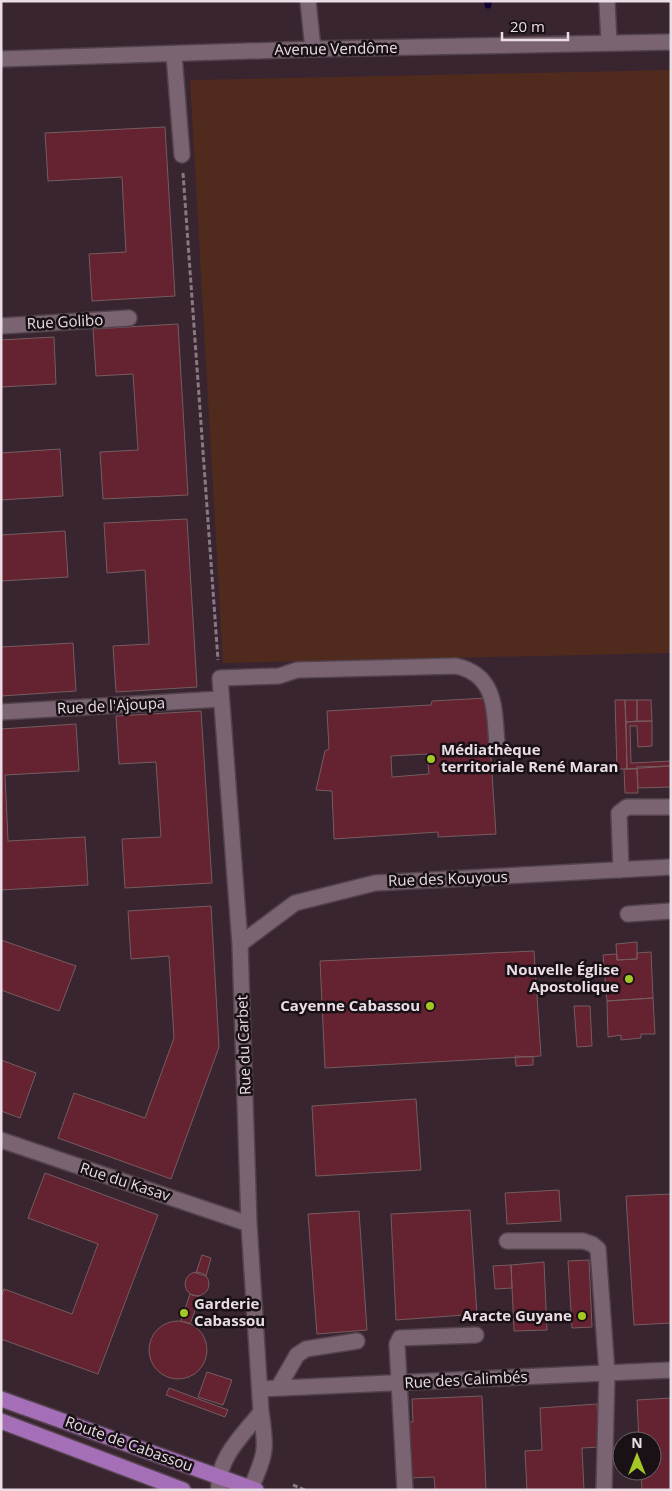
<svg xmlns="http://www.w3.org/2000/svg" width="672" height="1491" viewBox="0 0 672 1491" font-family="'Open Sans',sans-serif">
<rect width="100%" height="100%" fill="#382530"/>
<!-- green -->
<path fill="#512a1e" d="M671 70V653L223 663 190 80Z"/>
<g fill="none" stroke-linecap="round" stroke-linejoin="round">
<!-- stream -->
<path stroke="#100137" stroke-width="7" d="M488 1V5"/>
</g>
<!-- building -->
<path fill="#652231" stroke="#765c5f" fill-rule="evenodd" d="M165 127 175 296 92 301 89 254 126 252 122 177 48 181 45 133Z
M178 324 188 495 103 499 100 452 138 450 133 374 96 376 93 329Z
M54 337 56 384 1 387V340Z
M60 449 63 496 1 500V453Z
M187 519 197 687 116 692 113 646 149 644 145 570 107 573 104 523Z
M65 531 68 577 1 581V535Z
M73 643 76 691 1 696V647Z
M487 698 496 834 438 837V832L334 839 332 791 316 790 325 751 329 749 327 711 431 705 432 701ZM427 754 429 774 392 777 391 756Z
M615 700H625L627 769H617Z
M625 700H637V721L626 722Z
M637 700H651L652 721H637Z
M201 711 212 883 125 888 122 839 161 837 156 762 119 764 116 716Z
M652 721V746L638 747 637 726H630L631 763 671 761V766L627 769 626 722Z
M76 724 79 771 5 775 8 841 85 837 88 885 1 890V729Z
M671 766V787L638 788 637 767Z
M624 769H637L638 793H625Z
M211 906 219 1047 171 1179 58 1138 74 1093 145 1118 174 1038 169 956 131 959 128 911Z
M1 940 76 966 59 1011 1 990Z
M637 942V959L617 960 616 944Z
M534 951 541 1056 325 1068 320 961Z
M651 952 653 998 607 1001 603 955 617 954V960L637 959V953Z
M653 998 655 1034H641V1038L621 1040V1035L608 1037 607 1001Z
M574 1006H590L592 1046 577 1047Z
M515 1056 533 1057V1065L516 1066Z
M1 1060 36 1073 20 1118 1 1111Z
M416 1099 421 1170 316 1176 312 1106Z
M45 1173 158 1215 98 1374 1 1339V1297L4 1289 72 1314 98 1244 28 1218Z
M559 1190 561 1221 507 1224 505 1193Z
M671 1194V1323L634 1325 626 1196Z
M470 1210 477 1314 396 1320 391 1214Z
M359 1211 367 1330 317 1334 308 1214Z
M202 1255 211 1258 206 1276 196 1273Z
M589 1260 592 1327 572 1328 568 1261Z
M544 1262 547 1330 514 1331 511 1265Z
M511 1265 512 1288 495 1289 493 1266Z
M185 1284a12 12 0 1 1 24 0a12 12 0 1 1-24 0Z
M190 1294 200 1297 190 1324 181 1321Z
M149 1350a29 29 0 1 1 58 0a29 29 0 1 1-58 0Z
M207 1372 232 1380 223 1405 198 1397Z
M169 1388 228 1410 225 1417 166 1395Z
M482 1396 486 1490H435L434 1477 409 1478 407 1422H413L412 1399Z
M671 1398V1490H642L641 1471H652V1441H639L637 1400Z
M597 1404 599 1447 582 1448 584 1490H527L525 1451 542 1450 540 1408Z"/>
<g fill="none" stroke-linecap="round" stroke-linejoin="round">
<!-- minor casing -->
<g stroke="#53434d" stroke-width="18">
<path id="minor" d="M308 1 313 49
M607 1 609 43
M174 55 182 155
M1 59 313 49 671 42
M1 326 129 318
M1 712 221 699
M621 870 619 813 627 807H671
M628 914 671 911
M240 944 295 903 375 883 671 867
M1 1140 249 1224
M507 1241H583L592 1244 598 1249 607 1373 604 1490
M278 1388 297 1355 306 1349 357 1341
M260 1389 671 1370
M219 1490C216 1459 243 1435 261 1412
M248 1490 251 1488C266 1453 267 1450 261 1412L249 1224 240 944 220 678 279 676 297 670 456 666C497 675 494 710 497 744
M405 1490 397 1344 400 1338 476 1335"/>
</g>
<!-- major casing -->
<g stroke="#53434d" stroke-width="18">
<path id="major" d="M1 1399 256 1490
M1 1421 183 1490"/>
</g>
<!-- path -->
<path stroke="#897982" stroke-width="3" stroke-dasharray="5 2.5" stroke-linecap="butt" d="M183 173 218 660
M293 1485 305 1490"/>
<!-- minor -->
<use href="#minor" stroke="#7a6471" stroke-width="15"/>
<!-- major -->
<use href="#major" stroke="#a56fb8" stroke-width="15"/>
</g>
<!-- markers -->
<g fill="#a3c826" stroke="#191116" stroke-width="2">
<circle cx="431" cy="759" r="5"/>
<circle cx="629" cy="979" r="5"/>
<circle cx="430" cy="1006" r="5"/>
<circle cx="184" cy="1313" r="5"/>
<circle cx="582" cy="1316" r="5"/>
</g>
<g text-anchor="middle" stroke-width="5" stroke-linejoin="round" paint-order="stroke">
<!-- street labels -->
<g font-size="15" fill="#eadde5" stroke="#191116">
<text transform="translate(336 49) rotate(-1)" y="5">Avenue Vendôme</text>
<text transform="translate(65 322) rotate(-3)" y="5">Rue Golibo</text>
<text transform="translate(111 706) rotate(-3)" y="5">Rue de l'Ajoupa</text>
<text transform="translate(448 879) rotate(-2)" y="5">Rue des Kouyous</text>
<text transform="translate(244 1045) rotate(-92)" y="5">Rue du Carbet</text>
<text transform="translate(125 1182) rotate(18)" y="5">Rue du Kasav</text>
<text transform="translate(466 1380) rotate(-3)" y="5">Rue des Calimbés</text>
<text transform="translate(129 1444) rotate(20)" y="5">Route de Cabassou</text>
</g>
<!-- poi labels -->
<g font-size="15" font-weight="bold" fill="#eadde5" stroke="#191116" text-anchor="end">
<text x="441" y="755" text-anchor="start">Médiathèque<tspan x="441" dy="17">territoriale René Maran</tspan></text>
<text x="619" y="975">Nouvelle Église<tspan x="619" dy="17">Apostolique</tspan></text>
<text x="420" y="1011">Cayenne Cabassou</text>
<text x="194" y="1309" text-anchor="start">Garderie<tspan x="194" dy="17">Cabassou</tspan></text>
<text x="572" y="1321">Aracte Guyane</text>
</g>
</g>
<!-- border -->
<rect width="672" height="1491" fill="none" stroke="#eadde5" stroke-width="5"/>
<!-- north arrow -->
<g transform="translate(637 1456)"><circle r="24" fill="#191116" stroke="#6d6369"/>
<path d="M0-4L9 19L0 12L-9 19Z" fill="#a3c826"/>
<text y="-8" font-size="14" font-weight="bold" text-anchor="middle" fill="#eadde5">N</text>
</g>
<!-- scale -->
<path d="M502 32v8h66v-8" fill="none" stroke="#eadde5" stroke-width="2.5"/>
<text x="510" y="32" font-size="15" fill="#eadde5" stroke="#191116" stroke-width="4" paint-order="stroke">20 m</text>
</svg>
